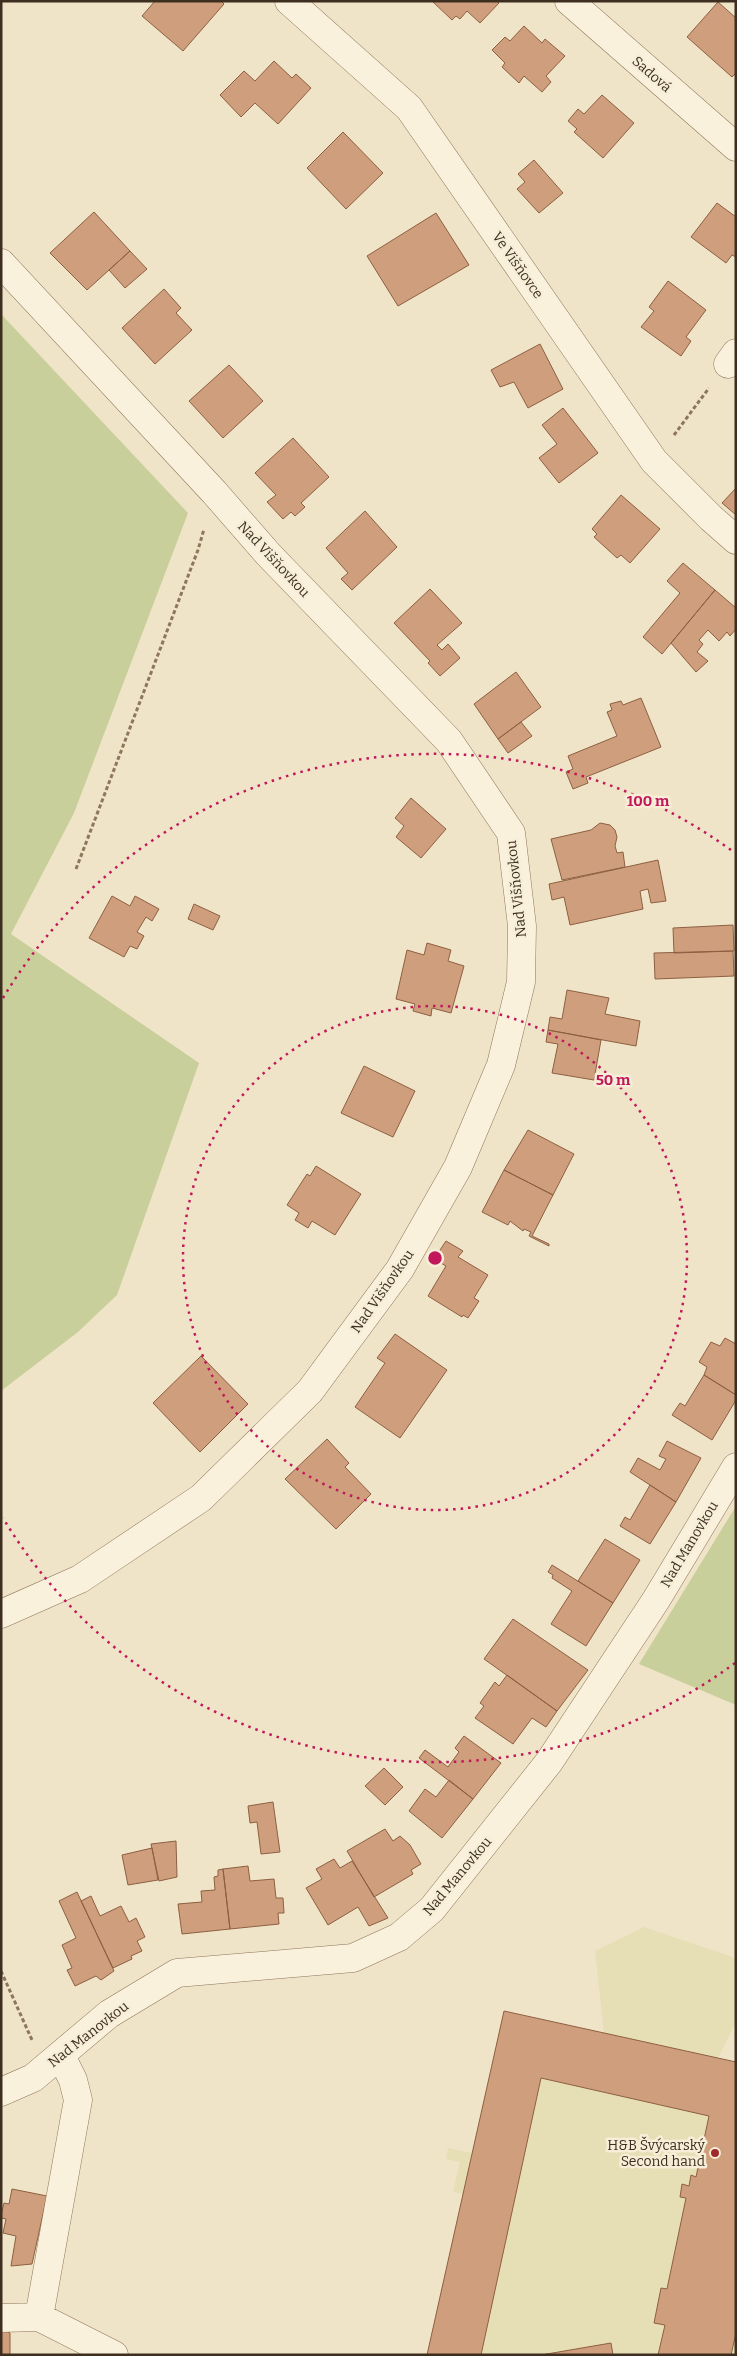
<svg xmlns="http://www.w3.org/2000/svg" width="737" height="2356" viewBox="0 0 737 2356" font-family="Bitter,serif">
<rect width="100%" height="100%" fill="#f0e4c8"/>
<!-- farmland -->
<path fill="#e6deb5" d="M644 1927 736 1958V2022L718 2058 736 2062V2355H427L463 2194 453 2192 460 2162 446 2159 448 2148 472 2153 504 2011 604 2033 595 1951Z"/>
<!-- green -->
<path fill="#c9cf9b" d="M1 314 188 513 74 813 11 934 199 1063 117 1295 78 1332 1 1391Z
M736 1506V1705L639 1664Z"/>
<!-- building -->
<path fill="#cf9f7d" stroke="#8d5f41" d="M155 1H221L224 4 183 51 142 16Z
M432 1H496L499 3 480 23 467 11 460 19 456 16 452 20Z
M718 2 736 18V73L732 77 687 37Z
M524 26 542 43 545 39 565 56 546 76 551 82 542 92 524 76 519 83 502 67 505 63 492 50 505 37 510 41Z
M274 61 292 78 296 74 311 88 278 124 255 103 241 117 220 95 244 71 255 81Z
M602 95 634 123 603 158 574 132 577 129 568 121 578 109 584 114Z
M343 132 383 173 346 209 307 168Z
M534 160 563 193 539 213 517 189 525 182 518 174Z
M717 203 736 217V257L732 255 726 263 691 237Z
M94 212 130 251 87 290 50 253Z
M436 213 469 265 398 306 367 256Z
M130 251 147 269 125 288 109 270Z
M668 281 706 310 686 337 691 341 681 356 641 327 654 311 649 307Z
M164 289 181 308 176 313 192 330 155 364 122 328Z
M540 344 563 389 528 408 514 382 500 387 491 370Z
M229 365 263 401 223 438 189 401Z
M563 408 598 453 559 483 539 458 557 444 542 425Z
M293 438 329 477 301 503 305 507 295 516 291 512 283 519 267 502 276 495 255 473Z
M736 488V515L722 503Z
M621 495 660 529 630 563 621 555 617 558 594 537 597 534 592 529Z
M365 511 397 547 352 590 341 579 348 573 326 548Z
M683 563 715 590 662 654 643 637 680 593 667 581Z
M430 589 462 623 437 645 442 650 448 644 460 658 440 676 428 663 430 661 394 623Z
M715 590 736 608V629L730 636 727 632 719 641 708 630 699 640 703 644 697 652 708 661 696 672 671 643Z
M516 672 541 707 498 739 474 704Z
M641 698 661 747 586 777 588 783 573 789 566 772 573 769 568 756 617 736 607 712 612 710 610 704 621 701 623 705Z
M521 722 532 736 508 753 498 739Z
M411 798 446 829 421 858 396 837 404 826 395 818Z
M600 823 610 825 615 830 617 837 615 846 617 853 623 852 625 867 562 880 551 839 591 830Z
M658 860 666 901 651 903 648 889 640 891 643 909 570 925 564 897 552 900 549 884Z
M112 896 130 906 135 896 159 909 152 921 146 917 137 932 144 936 137 949 130 946 124 957 89 938Z
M194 904 220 916 213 930 188 919Z
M733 925 734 951 674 953 673 928Z
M427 943 451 950 448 961 464 966 451 1013 432 1008 431 1016 413 1011 415 1004 396 999 407 950 424 955Z
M733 951 734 976 655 979 654 953Z
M567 990 609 998 605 1014 640 1021 636 1046 548 1030 550 1017 562 1019Z
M548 1030 601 1040 594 1080 552 1073 558 1044 546 1042Z
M364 1066 415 1091 393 1137 341 1113Z
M528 1130 574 1154 553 1195 504 1170Z
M316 1166 361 1194 335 1235 312 1221 308 1228 295 1220 299 1213 287 1205 307 1174 310 1176Z
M504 1170 553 1195 532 1236 549 1244V1246L529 1236 531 1232 524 1229 523 1231 510 1221 508 1225 482 1212Z
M446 1241 463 1251 458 1257 488 1275 474 1298 479 1301 468 1318 463 1315 462 1317 428 1296 446 1266 434 1259Z
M395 1334 447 1370 400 1438 355 1407 385 1363 377 1358Z
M725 1338 736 1344V1395L704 1375 707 1367 699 1362 711 1342 720 1346Z
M201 1356 248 1404 200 1452 153 1403Z
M704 1375 736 1395V1400L712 1440 672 1415 680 1403 685 1406Z
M327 1439 349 1463 345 1467 371 1494 336 1529 285 1479Z
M667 1441 701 1458 676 1502 630 1472 638 1458 660 1470 666 1459 659 1456Z
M650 1485 676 1502 650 1544 620 1526 625 1517 630 1520Z
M605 1539 640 1560 613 1603 578 1581Z
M552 1565 613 1603 586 1646 551 1624 572 1591 552 1578 553 1575 548 1572Z
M513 1619 588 1670 557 1711 484 1659Z
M507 1675 557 1711 546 1727 532 1718 513 1744 475 1718 484 1706 480 1703 495 1682 499 1686Z
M464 1736 501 1763 473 1799 419 1758 425 1750 448 1767 459 1752 455 1748Z
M384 1768 403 1787 385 1805 365 1786Z
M449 1780 473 1799 442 1838 409 1811 425 1789 436 1797Z
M273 1802 280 1852 261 1854 257 1822 250 1823 248 1806Z
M385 1829 393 1841 400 1836 410 1845 421 1864 411 1870 413 1874 374 1897 347 1851Z
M176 1841 177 1877 159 1881 151 1844Z
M152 1848 158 1880 128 1885 122 1855Z
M334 1859 340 1868 352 1861 388 1918 369 1926 358 1907 328 1925 306 1888 322 1879 316 1869Z
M248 1866 250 1881 274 1879 276 1898H283L284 1913H278L279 1924 230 1929 223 1869Z
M223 1869 230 1929 182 1934 178 1904 202 1902 201 1891 215 1890 214 1877 218 1876V1870Z
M77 1892 114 1971 101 1980 96 1976 75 1986 67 1970 72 1968 62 1945 76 1938 59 1901Z
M91 1896 100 1916 121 1906 129 1922 136 1918 145 1937 137 1941 142 1951 131 1956 132 1959 113 1968 81 1901Z
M504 2011 736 2062V2333L731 2355H658L665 2325 654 2323 661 2288 667 2289 686 2198 680 2197 682 2184 689 2186 691 2175 696 2177 709 2116 541 2078 481 2355H427Z
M12 2189 47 2196 32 2264 11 2266 16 2236 3 2233 6 2219 1 2218V2215L4 2203 9 2204Z
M6 2331 10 2333V2355H1V2332Z
M611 2343 613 2355H541Z"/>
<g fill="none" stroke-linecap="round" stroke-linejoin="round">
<!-- street casing -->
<g stroke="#8d765c" stroke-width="29">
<path id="street" d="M289 1 409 108 654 461 711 518 736 540
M569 1 736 147
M1 263 214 492 268 554 449 741 511 833 522 926 521 982 501 1065 458 1167 400 1269 310 1391 201 1498 80 1579 1 1614
M728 364 736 353
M1 2092 33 2078 109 2014 177 1973 353 1958 399 1937 432 1909 549 1762 656 1600 736 1467
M39 2317 78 2100 73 2080 61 2056
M1 2318 39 2317 114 2355"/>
</g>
<!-- path -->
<path stroke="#8d765c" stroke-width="3" stroke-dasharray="4 2.5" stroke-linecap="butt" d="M674 435 709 388
M76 869 198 550 204 529
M1 1971 32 2040"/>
<!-- street -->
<use href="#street" stroke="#faf1dc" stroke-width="28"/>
</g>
<!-- distance rings -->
<g fill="none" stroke="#c2185b" stroke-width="2.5" stroke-dasharray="2.5 5">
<circle cx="435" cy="1258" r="252"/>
<path d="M735 1663A504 504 0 0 1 3 1518M3 998A504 504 0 0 1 735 853"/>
</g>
<!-- markers -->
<circle fill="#9e2a2b" stroke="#f7eed8" stroke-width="2" cx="715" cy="2153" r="5"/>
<g text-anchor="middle" stroke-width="5" stroke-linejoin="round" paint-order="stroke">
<!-- street labels -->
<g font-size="14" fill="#3d2e20" stroke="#f7eed8">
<text transform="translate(652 74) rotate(41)" y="5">Sadová</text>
<text transform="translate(518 265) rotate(55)" y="5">Ve Višňovce</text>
<text transform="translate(274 559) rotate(47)" y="5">Nad Višňovkou</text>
<text transform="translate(516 889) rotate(-96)" y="5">Nad Višňovkou</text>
<text transform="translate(382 1291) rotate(-55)" y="5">Nad Višňovkou</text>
<text transform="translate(689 1544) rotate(-59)" y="5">Nad Manovkou</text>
<text transform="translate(457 1876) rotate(-50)" y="5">Nad Manovkou</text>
<text transform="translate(88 2034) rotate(-38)" y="5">Nad Manovkou</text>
</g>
<!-- poi labels -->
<g font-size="14" fill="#3d2e20" stroke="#f7eed8" text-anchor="end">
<text x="705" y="2150">H&amp;B Švýcarský<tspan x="705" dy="16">Second hand</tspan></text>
</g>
</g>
<circle cx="435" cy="1258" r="8" fill="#c2185b" stroke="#f7eed8" stroke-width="2.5"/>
<g font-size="15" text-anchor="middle" font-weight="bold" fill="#c2185b" stroke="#f7eed8" stroke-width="5" stroke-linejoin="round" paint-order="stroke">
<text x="648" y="806">100 m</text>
<text x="613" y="1085">50 m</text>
</g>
<!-- border -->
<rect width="737" height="2356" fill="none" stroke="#3d2e20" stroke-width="5"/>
</svg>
